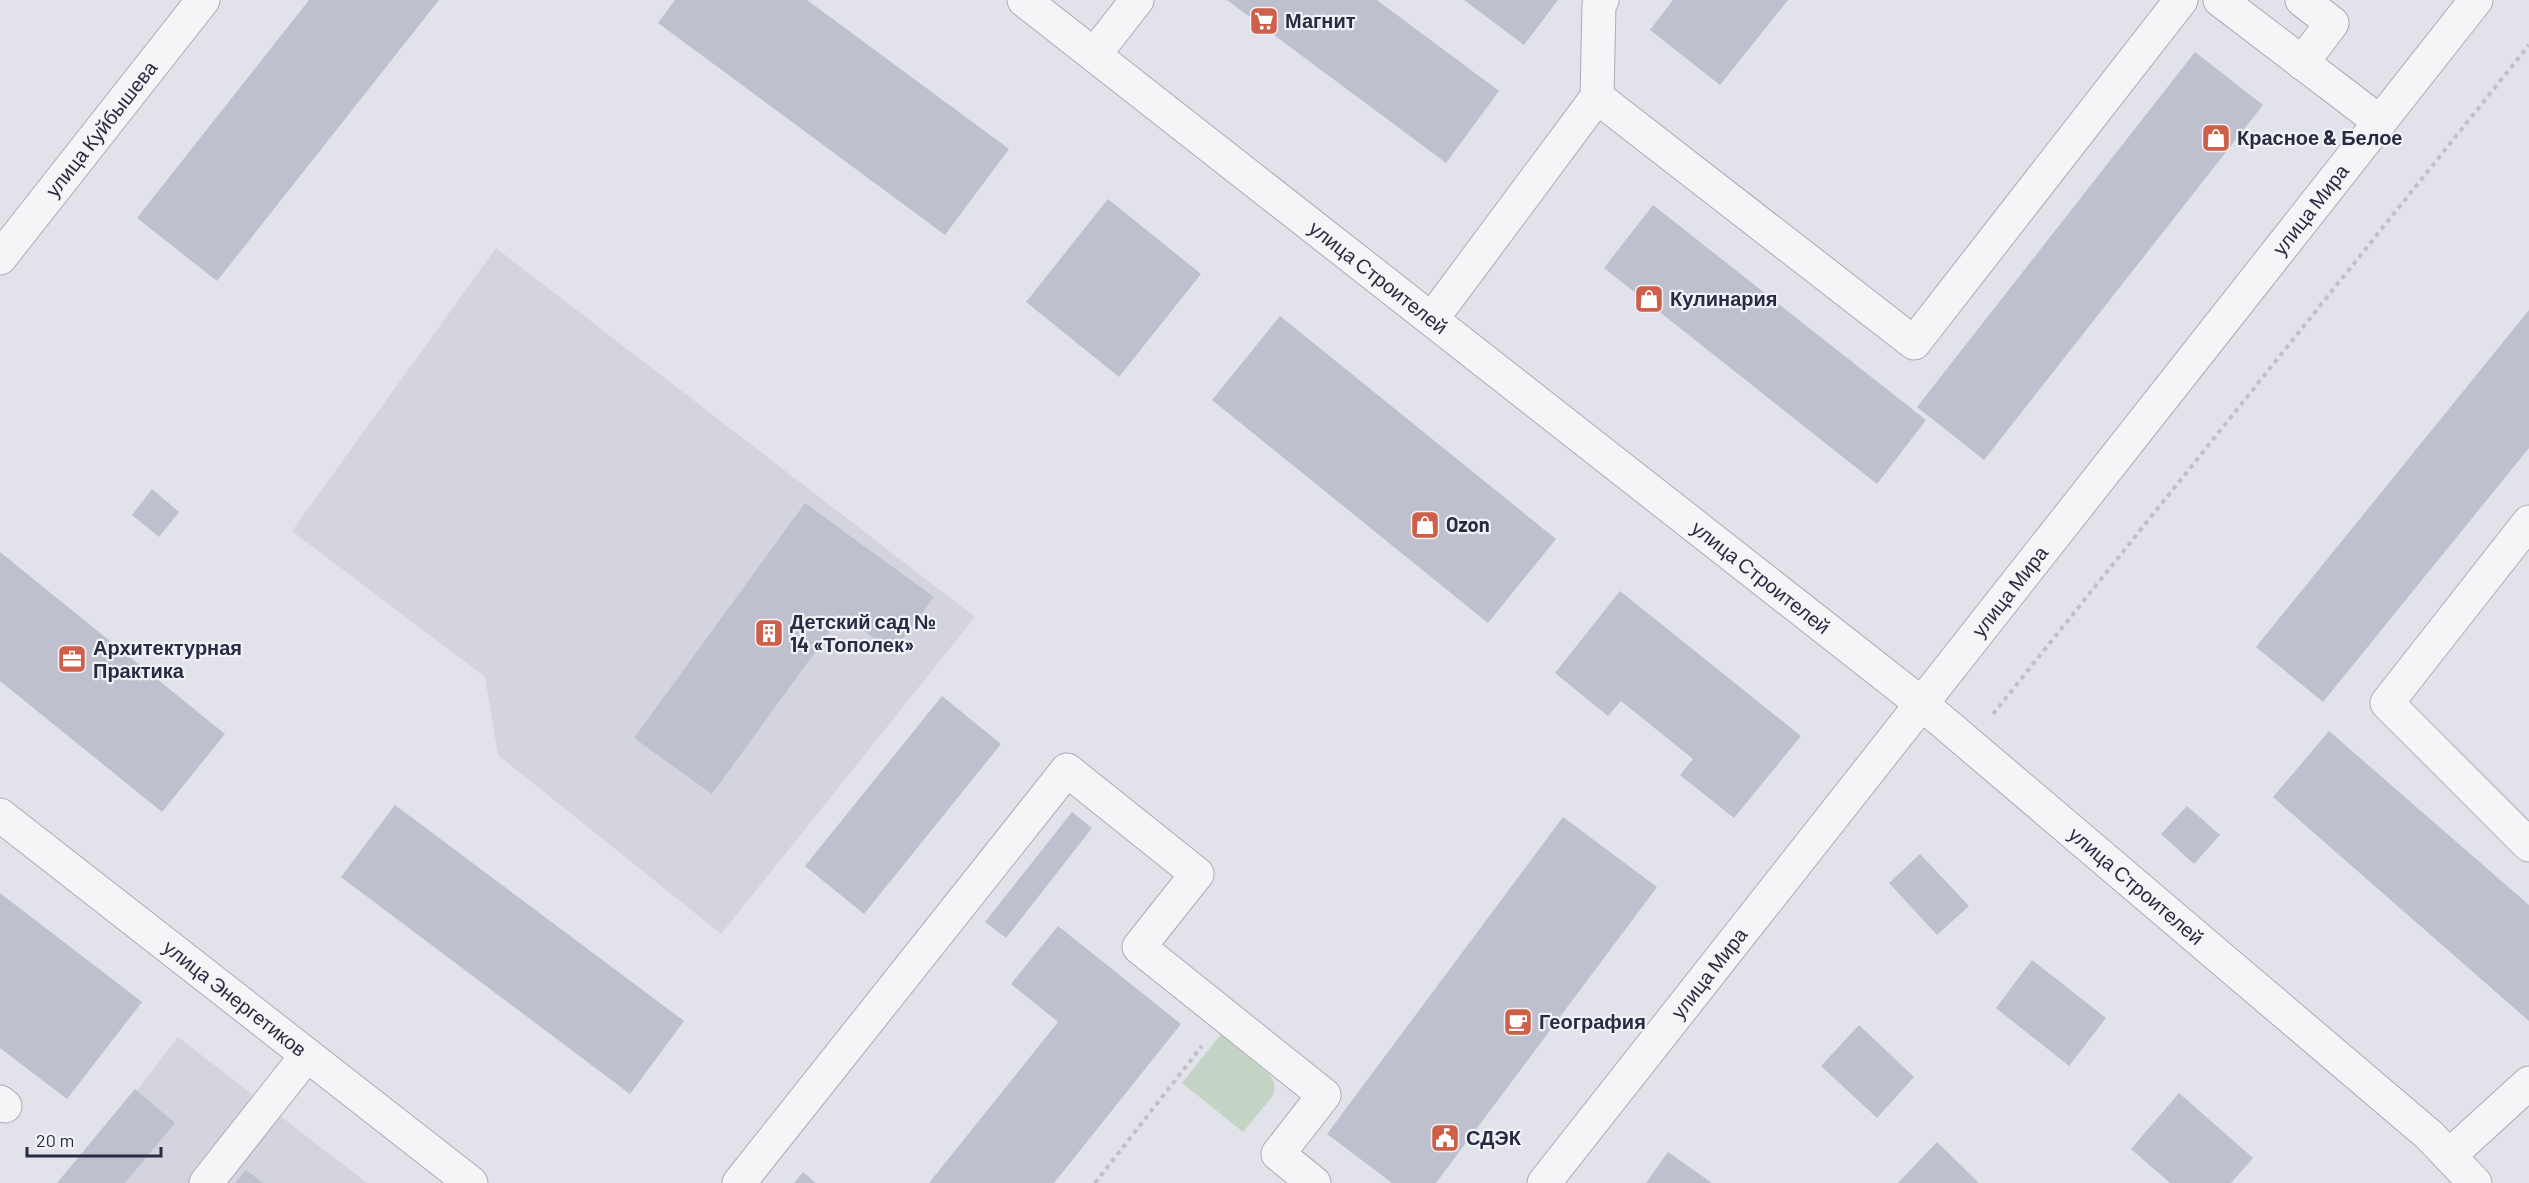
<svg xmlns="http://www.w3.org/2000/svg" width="2529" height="1183" viewBox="0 0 2529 1183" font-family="Barlow,sans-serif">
<rect width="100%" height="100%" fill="#e2e2ea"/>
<!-- built -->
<path fill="#d4d4df" d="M496 248 975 617 721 934 498 755 485 677 292 531Z
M178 1037 367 1183H66Z"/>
<!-- green -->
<path fill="#c3d4c4" d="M1221 1034 1270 1075C1275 1083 1276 1088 1272 1097L1243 1132 1182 1083Z"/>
<!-- building -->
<path fill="#bfc0cd" d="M309 0H439L217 281 137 218Z
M675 0H807L1009 149 945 235 658 23Z
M1227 0H1377L1499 91 1446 163Z
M1464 0H1558L1524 45Z
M1673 0H1788L1720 85 1650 30Z
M2195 52 2263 105 1984 460 1917 407Z
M1108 199 1201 274 1119 377 1026 302Z
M1653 205 1926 420 1877 484 1604 268Z
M2529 310V448L2323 702 2256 647Z
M1280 316 1556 539 1488 623 1212 400Z
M152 489 179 512 159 537 132 515Z
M805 503 934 597 893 652 842 615 712 794 634 738Z
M0 552 225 734 162 812 0 681Z
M1620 591 1801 736 1734 818 1680 775 1693 759 1621 701 1608 716 1555 673Z
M942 696 1001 744 864 914 805 866Z
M2329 731 2529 905V1021L2273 797Z
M395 805 684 1021 630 1094 341 877Z
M2187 806 2220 835 2194 864 2161 834Z
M1072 812 1092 828 1006 938 985 922Z
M1563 817 1657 887 1436 1183H1392L1327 1134Z
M1920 854 1969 906 1937 935 1889 883Z
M0 893 142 1002 67 1099 0 1048Z
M1058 926 1181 1024 1054 1183H929L1058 1022 1011 984Z
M2032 960 2106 1018 2069 1066 1996 1008Z
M1859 1025 1914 1077 1877 1118 1821 1066Z
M135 1089 175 1123 125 1183H57Z
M2179 1093 2253 1158 2231 1183H2170L2131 1149Z
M1937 1142 1979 1183H1898Z
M1668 1152 1712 1183H1646Z
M246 1170 263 1183H235Z
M803 1172 816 1183H794Z"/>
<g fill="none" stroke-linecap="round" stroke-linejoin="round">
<!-- minor casing -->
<g stroke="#ababb8" stroke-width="35">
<g id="minor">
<path id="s1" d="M1024 0 1922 704 2429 1135 2475 1183"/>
<path d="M2220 0 2380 122"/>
<path d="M1094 55 1137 0"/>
<path d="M2302 63 2332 23 2302 0"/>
<path d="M1597 97 1914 343 2181 0"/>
<path id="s2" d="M0 258 203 0"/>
<path d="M1432 319 1597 97 1599 5 1602 0"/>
<path d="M2529 522 2387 703 2529 845"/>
<path id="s3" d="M0 815 471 1183"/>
<path d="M0 1102 5 1106"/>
<path d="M2449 1156 2529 1083"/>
<path d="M206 1183 307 1055"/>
<path d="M739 1183 1067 770 1197 874 1139 947 1324 1095 1278 1154 1314 1183"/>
<path id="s4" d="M1544 1183 2476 0"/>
</g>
</g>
<!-- path -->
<path stroke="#c0c0c9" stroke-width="4" stroke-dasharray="4.5 4.5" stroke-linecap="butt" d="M1993 714 2529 45
M1095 1183 1202 1046"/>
<!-- minor -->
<use href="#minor" stroke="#f5f5f8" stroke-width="33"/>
</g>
<!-- icons -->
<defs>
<g id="supermarket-square" transform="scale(1.5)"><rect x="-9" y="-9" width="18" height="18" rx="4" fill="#ce5f48" stroke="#f1f2f7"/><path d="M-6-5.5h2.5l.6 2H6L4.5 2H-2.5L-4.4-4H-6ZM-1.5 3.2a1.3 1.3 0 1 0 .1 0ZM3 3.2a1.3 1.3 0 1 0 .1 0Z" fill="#fff"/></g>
<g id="shop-square" transform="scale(1.5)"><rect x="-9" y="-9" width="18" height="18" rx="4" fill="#ce5f48" stroke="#f1f2f7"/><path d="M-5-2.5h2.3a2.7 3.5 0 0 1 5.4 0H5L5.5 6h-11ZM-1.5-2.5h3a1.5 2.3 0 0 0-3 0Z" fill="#fff"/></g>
<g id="building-square" transform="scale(1.5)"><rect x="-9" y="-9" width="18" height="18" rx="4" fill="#ce5f48" stroke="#f1f2f7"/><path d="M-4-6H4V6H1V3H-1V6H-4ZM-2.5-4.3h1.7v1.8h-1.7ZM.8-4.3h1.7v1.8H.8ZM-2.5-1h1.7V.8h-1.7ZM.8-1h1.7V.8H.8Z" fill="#fff"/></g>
<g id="office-square" transform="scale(1.5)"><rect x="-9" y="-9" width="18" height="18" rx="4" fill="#ce5f48" stroke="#f1f2f7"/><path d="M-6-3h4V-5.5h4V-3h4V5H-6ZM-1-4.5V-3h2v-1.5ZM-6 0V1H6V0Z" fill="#fff"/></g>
<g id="cafe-square" transform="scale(1.5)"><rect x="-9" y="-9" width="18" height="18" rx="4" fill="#ce5f48" stroke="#f1f2f7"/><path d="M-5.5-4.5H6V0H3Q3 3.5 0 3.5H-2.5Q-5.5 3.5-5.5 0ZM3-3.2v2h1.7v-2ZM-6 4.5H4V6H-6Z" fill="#fff"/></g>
<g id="civic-square" transform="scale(1.5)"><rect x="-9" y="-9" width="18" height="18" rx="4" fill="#ce5f48" stroke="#f1f2f7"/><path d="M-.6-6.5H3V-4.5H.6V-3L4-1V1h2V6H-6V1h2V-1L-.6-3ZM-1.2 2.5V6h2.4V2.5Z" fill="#fff"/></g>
</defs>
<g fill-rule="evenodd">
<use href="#supermarket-square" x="1264" y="21"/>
<use href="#shop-square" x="2216" y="138"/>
<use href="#shop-square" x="1649" y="299"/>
<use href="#shop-square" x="1425" y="525"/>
<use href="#building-square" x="769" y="633"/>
<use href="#office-square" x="72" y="659"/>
<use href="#cafe-square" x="1518" y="1022"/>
<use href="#civic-square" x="1445" y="1138"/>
</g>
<g text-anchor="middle" stroke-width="4.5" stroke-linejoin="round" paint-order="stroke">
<!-- poi labels -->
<g font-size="20" font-weight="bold" fill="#2a2b42" stroke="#f1f2f7" text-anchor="start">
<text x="1285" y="28">Магнит</text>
<text x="2237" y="145">Красное &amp; Белое</text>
<text x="1670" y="306">Кулинария</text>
<text x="1446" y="532">Ozon</text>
<text x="790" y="629">Детский сад №<tspan x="790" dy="23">14 «Тополек»</tspan></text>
<text x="93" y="655">Архитектурная<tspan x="93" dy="23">Практика</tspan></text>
<text x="1539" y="1029">География</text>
<text x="1466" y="1145">СДЭК</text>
</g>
<!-- street labels -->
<g font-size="20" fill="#2a2b42" stroke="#f1f2f7">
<text dy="7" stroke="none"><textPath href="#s2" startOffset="164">улица Куйбышева</textPath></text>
<text dy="7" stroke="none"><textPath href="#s4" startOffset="1239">улица Мира</textPath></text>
<text dy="7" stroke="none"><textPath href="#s1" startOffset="450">улица Строителей</textPath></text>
<text dy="7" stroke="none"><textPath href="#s1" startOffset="936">улица Строителей</textPath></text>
<text dy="7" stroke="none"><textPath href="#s4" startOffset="753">улица Мира</textPath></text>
<text dy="7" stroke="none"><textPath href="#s1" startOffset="1422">улица Строителей</textPath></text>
<text dy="7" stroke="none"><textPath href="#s4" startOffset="267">улица Мира</textPath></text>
<text dy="7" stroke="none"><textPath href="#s3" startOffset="298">улица Энергетиков</textPath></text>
</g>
</g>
<!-- scale -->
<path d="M27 1147v9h134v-9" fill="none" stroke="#2a2b42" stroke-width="3"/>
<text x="36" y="1147" font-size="18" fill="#2a2b42" stroke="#f1f2f7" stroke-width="4.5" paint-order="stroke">20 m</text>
</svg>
